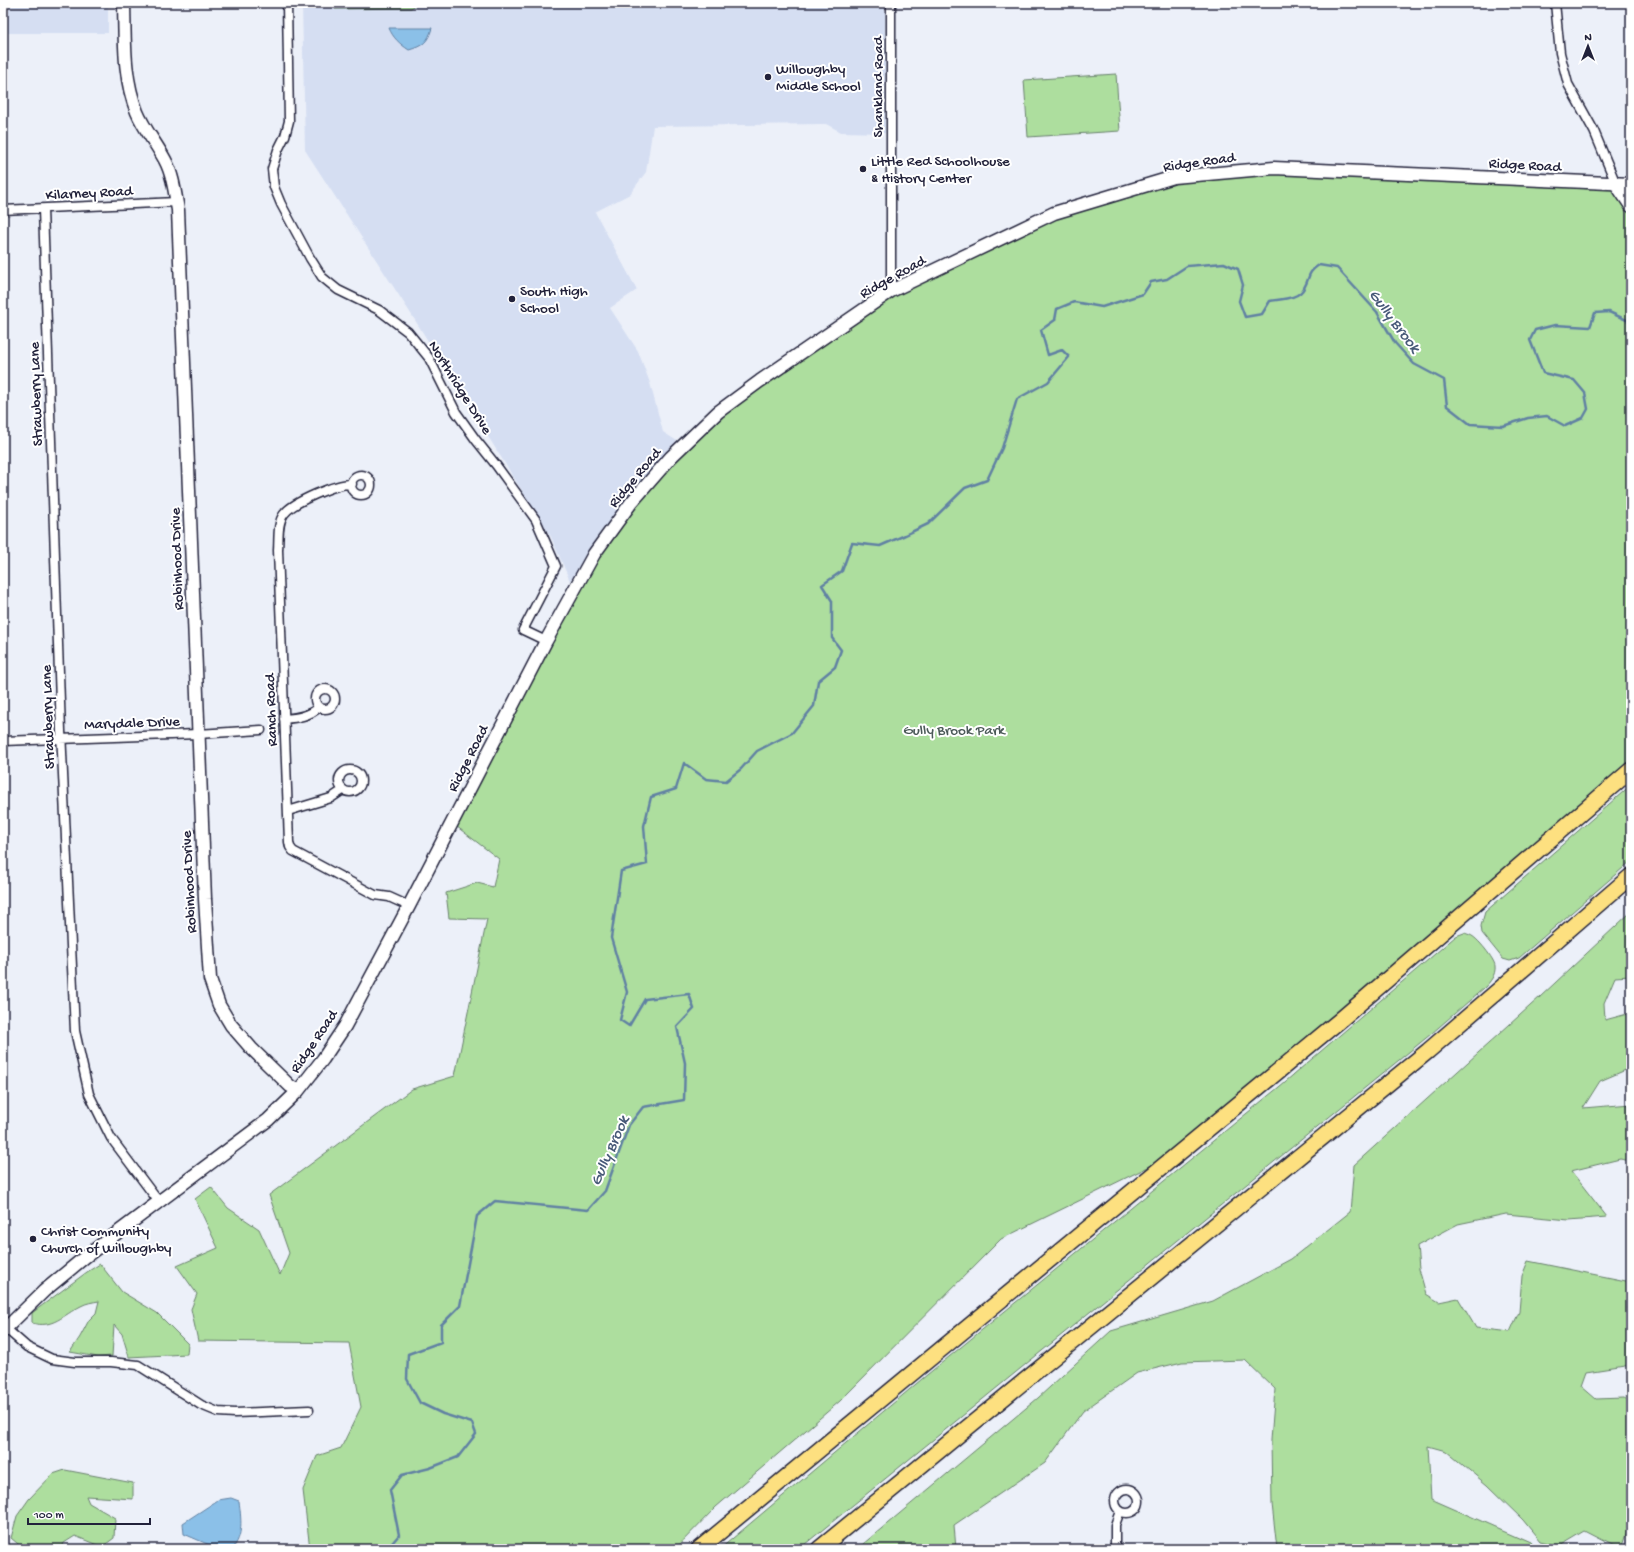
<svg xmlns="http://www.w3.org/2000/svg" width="1634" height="1552" viewBox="0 0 1634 1552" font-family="'Gochi Hand',sans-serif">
<rect width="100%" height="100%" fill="#ecf0f9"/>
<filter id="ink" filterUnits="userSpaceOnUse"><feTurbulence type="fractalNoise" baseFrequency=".025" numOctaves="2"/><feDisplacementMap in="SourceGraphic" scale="8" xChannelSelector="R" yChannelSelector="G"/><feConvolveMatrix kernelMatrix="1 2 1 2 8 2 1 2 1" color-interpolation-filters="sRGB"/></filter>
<g filter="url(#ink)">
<!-- built -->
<path fill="#d5def2" d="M3 3H108V33H3Z
M302 3H885V133L841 132 826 124 653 126 646 172 630 194 595 212 637 290 610 308 638 351 650 383 663 432 677 441 634 491 570 581 551 537 413 317 305 150Z"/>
<!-- green -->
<path fill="#adde9e" stroke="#68806c" d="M335 3H419L411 8 335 9Z
M1116 74 1120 131 1028 137 1024 80Z
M1273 168 1631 184V770L1185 1149 1001 1239 840 1401 716 1507 675 1549H310L303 1490 317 1456 341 1448 361 1407 349 1343 198 1341 191 1309 197 1294 177 1266 218 1248 195 1199 211 1187 228 1208 259 1229 280 1275 289 1253 269 1195 412 1089 455 1076 487 919 449 918 446 893 477 883 493 887 499 859 452 823 608 533 718 412 891 291 1054 213 1174 177Z
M1631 785V861L1519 958 1510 961 1503 959 1482 933 1481 926 1485 912Z
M1631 912V976L1615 977 1604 1003 1605 1020 1631 1013V1056L1628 1069 1600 1081 1583 1108 1631 1104V1161L1620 1159 1571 1171 1607 1217 1569 1220 1506 1214 1458 1224 1417 1246 1419 1269 1426 1294 1439 1302 1458 1298 1476 1328 1510 1332 1519 1312 1522 1276 1528 1261 1631 1282V1365L1586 1372 1581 1386 1596 1399 1623 1398 1631 1402V1519L1621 1549 1586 1531 1561 1546 1540 1541 1523 1520 1487 1485 1446 1451 1428 1446 1431 1499 1545 1549H1277L1272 1504 1271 1440 1275 1389 1245 1360 1182 1362 1137 1373 1083 1411 1045 1463 954 1525 956 1549H857L1038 1398 1111 1331 1213 1301 1291 1259 1350 1212 1354 1165 1540 997Z
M1464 933C1465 933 1470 935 1470 935 1477 937 1495 960 1495 966 1496 975 1490 982 1484 988L1431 1034 799 1549H720L922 1379 1279 1087 1456 936Z
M100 1264 122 1292 157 1313 188 1344 187 1354 129 1357 122 1334 114 1325 112 1356 98 1357 70 1352 80 1337 89 1320 96 1313 99 1301C93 1302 86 1303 81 1306 63 1315 53 1329 32 1323V1313L87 1272Z
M65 1470 133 1483V1499L86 1496 89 1503 115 1518 114 1538 102 1547 75 1536 64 1543 60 1549H24L11 1538 17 1516 29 1499 53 1474Z"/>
<!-- water -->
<path fill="#8bc0e8" stroke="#6181a3" d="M389 28H432C428 42 423 46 409 50 400 44 393 38 389 28Z
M231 1498 239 1501C241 1518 244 1536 232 1549H219L184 1534 183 1523 218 1500Z"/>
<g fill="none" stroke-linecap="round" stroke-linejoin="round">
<!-- stream -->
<path stroke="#6181a3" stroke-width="2.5" d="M387 1549 399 1535 390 1490 402 1475 430 1468 458 1457 476 1434 472 1423 443 1414 420 1403 407 1379 408 1354 441 1342V1325L460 1306 477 1216 495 1201 588 1210 605 1191 629 1125 643 1107 684 1100 685 1063 677 1027 694 1009 689 994 645 999 629 1026 620 1020 627 992 611 938 621 871 647 864 644 826 651 797 676 789 684 763 706 779 726 781 741 769 757 751 792 733 814 706 818 681 835 667 841 650 832 638V601L822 585 842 571 852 543 880 546 903 536 928 524 965 488 987 480 1002 448 1017 399 1048 382 1069 357 1062 350 1048 355 1041 330 1055 320 1057 309 1074 302 1102 307 1143 294 1151 282 1167 279 1187 266 1224 263 1238 269 1243 285 1239 301 1245 317 1262 314 1270 301C1281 299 1299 299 1304 288 1311 276 1306 274 1319 265L1337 268 1377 312 1395 343 1414 364 1444 380 1447 406 1470 424 1503 426 1528 418 1547 416 1565 426 1583 418 1588 409 1585 393 1574 380 1543 373 1530 340 1535 330 1555 325 1590 327 1595 313 1609 312 1631 322"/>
<!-- street casing -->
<g stroke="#22223b" stroke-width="11">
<path id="street" d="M287 3 289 121 285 136 278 150 272 169 274 187 281 204 310 258 322 277 338 290 379 310 408 332 429 358 456 412 476 440 496 465 536 520 556 566 523 630 546 641
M891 3V291
M1555 3 1560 53 1568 84 1594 131 1616 184
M43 209 61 731 75 1031 89 1094 111 1138 159 1202
M3 210 177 202
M351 485a10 10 0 1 1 20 0a10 10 0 1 1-20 0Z
M352 484C337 483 293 502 284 514 277 523 279 539 278 550L289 842 290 847 293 851 375 895 389 897 409 906
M315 699a10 10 0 1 1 20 0a10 10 0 1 1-20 0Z
M284 719C297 718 310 716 319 707
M3 741 198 734 261 730
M339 781a11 11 0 1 1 22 0a11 11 0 1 1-22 0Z
M288 811 331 798 343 790
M3 1326 27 1347 52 1359 75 1362H111L138 1365 201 1405 218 1412 235 1413 309 1410
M1115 1501a12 12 0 1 1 24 0a12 12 0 1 1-24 0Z
M1115 1549V1525L1120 1511"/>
</g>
<!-- secondary casing -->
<g stroke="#22223b" stroke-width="15">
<path id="secondary" d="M124 3C125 40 123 77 137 112 144 129 156 143 165 160 173 175 175 193 178 210L205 899 210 979 219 1005 231 1025 251 1048 290 1086 298 1091
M1616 184 1631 206
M3 1331 44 1291 85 1257 268 1120 298 1091 323 1059 345 1026 409 906 546 641 594 554 631 503 671 457 718 412 760 381 891 291 1054 213 1174 177 1274 168 1631 184"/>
</g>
<!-- highway casing -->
<g stroke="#22223b" stroke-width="18">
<path id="highway" d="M699 1549 1339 1021 1631 770
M819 1549 1428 1051 1631 876"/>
</g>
<!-- street -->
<use href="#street" stroke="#fff" stroke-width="8"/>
<!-- secondary -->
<use href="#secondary" stroke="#fff" stroke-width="12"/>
<!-- highway -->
<use href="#highway" stroke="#fde080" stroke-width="15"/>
</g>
</g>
<!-- markers -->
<g fill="#22223b" stroke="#fff" stroke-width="1.5">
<circle cx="768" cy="77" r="4"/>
<circle cx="863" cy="169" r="4"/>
<circle cx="512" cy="299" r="4"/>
<circle cx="33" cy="1239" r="4"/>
</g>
<g text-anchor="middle" stroke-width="4" stroke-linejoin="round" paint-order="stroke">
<!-- poi labels -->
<g font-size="15" fill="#22223b" stroke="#fff" text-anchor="start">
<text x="776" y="73">Willoughby<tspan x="776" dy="17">Middle School</tspan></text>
<text x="871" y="165">Little Red Schoolhouse<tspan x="871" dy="17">&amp; History Center</tspan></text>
<text x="520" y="295">South High<tspan x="520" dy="17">School</tspan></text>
<text x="41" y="1235">Christ Community<tspan x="41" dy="17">Church of Willoughby</tspan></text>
</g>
<!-- street labels -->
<g font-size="15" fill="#22223b" stroke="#fff">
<text transform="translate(877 87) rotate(-90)" y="5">Shankland Road</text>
<text transform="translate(1199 161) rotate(-8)" y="5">Ridge Road</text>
<text transform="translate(1525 164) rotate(3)" y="5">Ridge Road</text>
<text transform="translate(89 192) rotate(-3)" y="5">Kilarney Road</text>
<text transform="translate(892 276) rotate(-29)" y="5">Ridge Road</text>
<text transform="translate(461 387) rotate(58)" y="5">Northridge Drive</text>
<text transform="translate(35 394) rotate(-92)" y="5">Strawberry Lane</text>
<text transform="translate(634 477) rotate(-50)" y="5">Ridge Road</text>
<text transform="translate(176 559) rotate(-92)" y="5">Robinhood Drive</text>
<text transform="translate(270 710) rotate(-92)" y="5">Ranch Road</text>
<text transform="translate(47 717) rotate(-92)" y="5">Strawberry Lane</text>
<text transform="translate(132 722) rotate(-2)" y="5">Marydale Drive</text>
<text transform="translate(467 758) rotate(-63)" y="5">Ridge Road</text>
<text transform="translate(188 882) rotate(-93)" y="5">Robinhood Drive</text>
<text transform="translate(313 1041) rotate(-56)" y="5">Ridge Road</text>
</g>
<!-- park labels -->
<g font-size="15" fill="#4c5a59" stroke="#fff">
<text x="954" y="734">Gully Brook Park</text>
</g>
<!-- water labels -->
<g font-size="16" font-style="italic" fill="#475978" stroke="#fff">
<text transform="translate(1396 320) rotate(53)" y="6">Gully Brook</text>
<text transform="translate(608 1150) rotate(-66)" y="6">Gully Brook</text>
</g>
</g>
<!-- margin -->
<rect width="1634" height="1552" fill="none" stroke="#fff" stroke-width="16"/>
<rect x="8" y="8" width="1618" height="1536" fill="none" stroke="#22223b" stroke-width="1.5" filter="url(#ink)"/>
<!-- north arrow -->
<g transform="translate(1588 46)" stroke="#ffffff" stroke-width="3" paint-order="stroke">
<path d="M0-3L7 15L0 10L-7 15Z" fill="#22223b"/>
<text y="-6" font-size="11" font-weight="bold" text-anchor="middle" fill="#22223b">N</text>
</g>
<!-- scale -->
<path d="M28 1518v6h122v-6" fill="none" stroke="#22223b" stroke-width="2"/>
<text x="34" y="1518" font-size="12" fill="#22223b" stroke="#ffffff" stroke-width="3" paint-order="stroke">100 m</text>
</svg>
